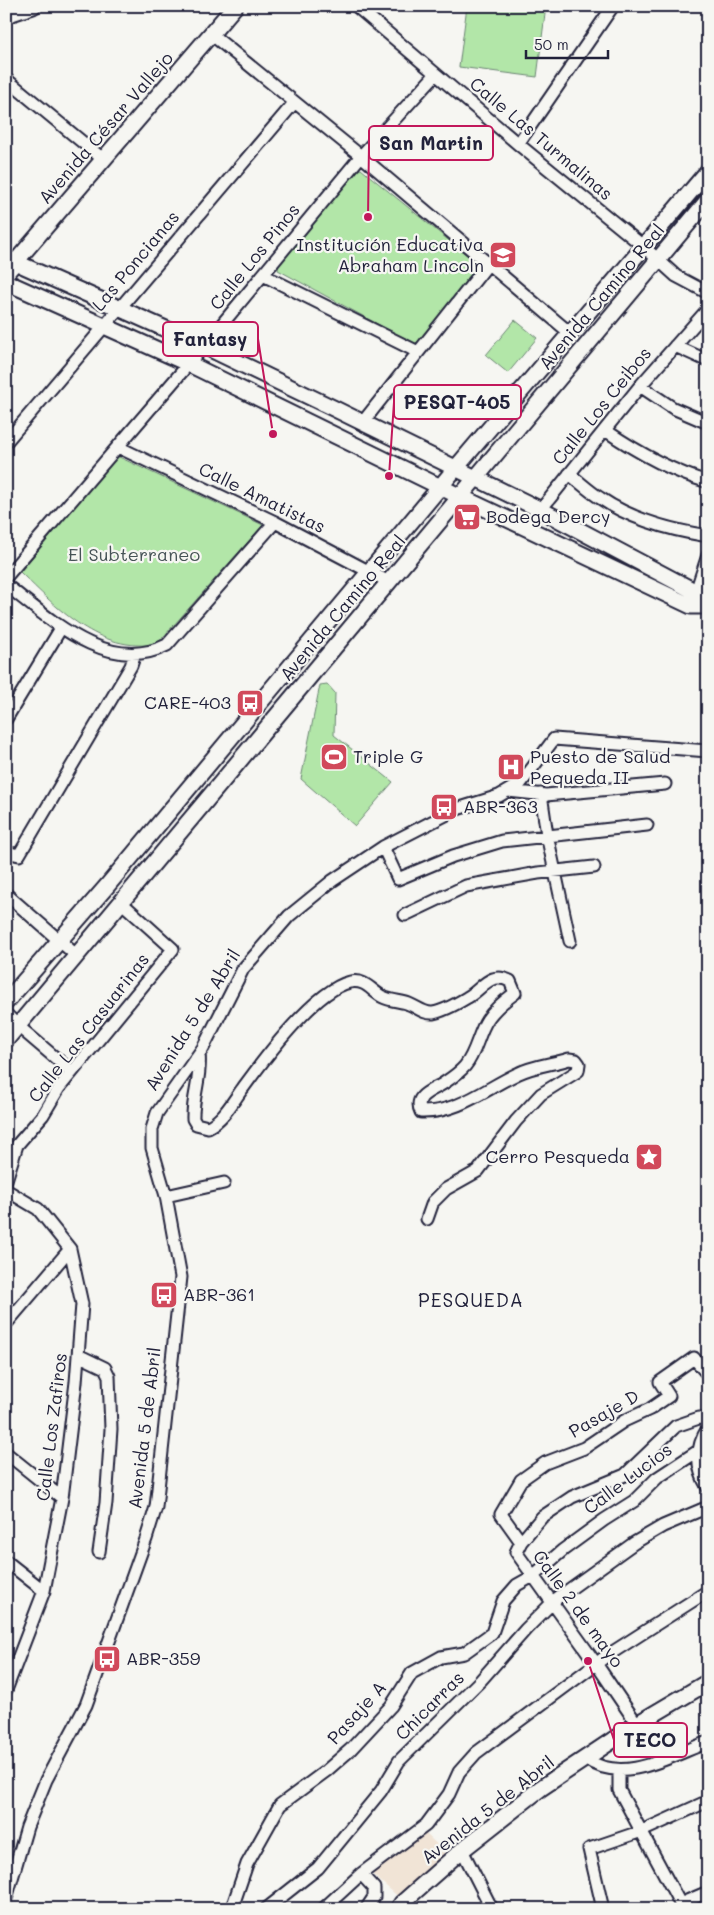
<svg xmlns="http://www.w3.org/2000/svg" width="714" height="1915" viewBox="0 0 714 1915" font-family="Mali,sans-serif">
<rect width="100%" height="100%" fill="#f6f6f2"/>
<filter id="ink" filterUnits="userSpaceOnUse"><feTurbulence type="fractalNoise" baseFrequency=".02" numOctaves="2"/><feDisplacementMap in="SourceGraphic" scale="10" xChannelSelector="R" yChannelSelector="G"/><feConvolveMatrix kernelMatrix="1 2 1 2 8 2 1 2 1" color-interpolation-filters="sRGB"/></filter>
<g filter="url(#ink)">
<!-- built -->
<path fill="#f1e4d6" d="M520 752 523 773 504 781 498 761Z
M423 1831 451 1858 402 1900 371 1873Z"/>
<!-- green -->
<path fill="#b2e6a8" stroke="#6a8472" d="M467 6H546L537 77 459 67Z
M361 169 479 265 418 346 278 270 279 263 355 171Z
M515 320 537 338 508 373 486 355Z
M117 456 263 525 157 644C99 653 58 609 20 572Z
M327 684 335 693 334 735 393 782 355 826 301 779 320 685Z"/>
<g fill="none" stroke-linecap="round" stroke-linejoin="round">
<!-- street casing -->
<g stroke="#22223b" stroke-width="15">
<path id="street" d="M356 6 518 144 643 246 676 276 708 293
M211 34 361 156 570 333
M6 79 104 160
M518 144 613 6
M263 275 418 352
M675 346 708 361
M640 386 673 408 708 423
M363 422 488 264
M605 430C637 452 670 471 708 482
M6 442 294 103
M118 447 275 522 389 582
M569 474C580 482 589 491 600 498 632 520 670 530 708 536
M526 528 640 386 708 309
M6 577 204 346 361 156 436 74
M6 585C50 619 108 675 167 645L275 522
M694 598 708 555
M6 719 61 628
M508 791 546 795 665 784
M541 794 547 835 570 941
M383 847 398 879 453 856 502 841 647 825
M6 852 19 855 131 666 135 654
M6 894 77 956
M405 915 466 886 538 873 594 867
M6 1014 18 1026 72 1072
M199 1054C202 1076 192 1097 193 1119L196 1124 208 1127C224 1119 233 1101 243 1088 264 1059 315 990 350 982 366 979 371 991 383 997 391 1001 401 1001 409 1004 417 1007 424 1014 433 1013 445 1011 458 1003 468 997 483 988 490 971 510 981L515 993C504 1001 494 1009 487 1020 478 1034 476 1053 465 1066 460 1072 450 1079 444 1083 432 1091 413 1095 421 1112 458 1113 485 1089 517 1074 532 1066 553 1064 569 1059L576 1060 579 1064 578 1071 541 1094 516 1121 478 1171 446 1189 433 1202 427 1219
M6 1180 17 1145 43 1115 59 1088 173 949 122 903
M6 1190 38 1209 70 1249 82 1304 76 1382 62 1498 44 1591 6 1690
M166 1196 224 1183
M6 1324 70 1249
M78 1355 105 1368 109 1376 111 1429 106 1503 99 1552
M708 1428C695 1448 696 1468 708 1488
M6 1453 62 1498
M521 1542 542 1517 572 1497 625 1475 676 1426 699 1418 708 1419
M6 1561 44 1591
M637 1724 597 1665 516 1552 521 1542 501 1514 521 1480 545 1463 584 1448 624 1421 650 1409 669 1396 660 1382 694 1358 708 1375
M586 1759C624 1785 670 1756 708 1742
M619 1770V1790L683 1909
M462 1850 492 1909
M361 1874 374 1888V1897L366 1909
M6 1899 27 1827 46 1780 86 1705 146 1539 156 1507 181 1277 166 1196 152 1148V1129L157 1113 203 1048 243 969 289 916 332 881 383 847 457 809 499 796 521 783 554 739 708 751
M680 1904 708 1892
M229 1909 233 1905 247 1864 280 1805 326 1771 350 1750 391 1706 412 1673 441 1657 464 1653 492 1633 503 1601 517 1585 533 1576 563 1550 604 1520 634 1501 657 1478 698 1451
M266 1909 318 1868 381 1791 399 1761 481 1680 526 1629 556 1599 634 1543 663 1526 708 1507
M323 1909 361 1874 426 1825 449 1794 459 1772 476 1753 605 1657 708 1591
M603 1909 589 1849 642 1831 708 1801"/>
</g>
<!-- secondary casing -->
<g stroke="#22223b" stroke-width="19">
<path id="secondary" d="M6 15 33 6
M6 258 204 346 333 408 541 510 696 592 708 591
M6 273 235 6
M6 282 189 364 461 497 691 606H708
M6 1002 107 886 455 469 708 171
M6 1040 708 200
M398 1909 402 1903 462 1850 541 1788 637 1724 708 1682"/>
</g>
<!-- street -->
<use href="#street" stroke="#f6f6f2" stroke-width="11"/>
<!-- secondary -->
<use href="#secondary" stroke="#f6f6f2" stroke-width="15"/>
</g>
</g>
<!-- icons -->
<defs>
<g id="school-square" transform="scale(1.4375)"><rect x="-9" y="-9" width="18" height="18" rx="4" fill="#d1495b" stroke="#f6f6f2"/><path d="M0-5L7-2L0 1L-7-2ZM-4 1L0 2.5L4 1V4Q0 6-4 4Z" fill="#fff"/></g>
<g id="supermarket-square" transform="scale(1.4375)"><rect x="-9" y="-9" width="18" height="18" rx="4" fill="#d1495b" stroke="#f6f6f2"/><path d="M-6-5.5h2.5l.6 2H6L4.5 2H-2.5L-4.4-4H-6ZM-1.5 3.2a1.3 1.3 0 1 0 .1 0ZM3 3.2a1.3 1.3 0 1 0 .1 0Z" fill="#fff"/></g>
<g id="bus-square" transform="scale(1.4375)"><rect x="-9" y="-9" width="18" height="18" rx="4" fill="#d1495b" stroke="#f6f6f2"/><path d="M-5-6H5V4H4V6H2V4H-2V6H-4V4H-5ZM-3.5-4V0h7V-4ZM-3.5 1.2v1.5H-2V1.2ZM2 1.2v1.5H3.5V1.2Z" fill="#fff"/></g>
<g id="stadium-square" transform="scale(1.4375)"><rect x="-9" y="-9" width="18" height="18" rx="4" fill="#d1495b" stroke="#f6f6f2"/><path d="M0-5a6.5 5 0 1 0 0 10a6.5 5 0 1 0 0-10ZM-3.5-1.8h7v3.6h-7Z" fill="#fff"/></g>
<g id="hospital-square" transform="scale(1.4375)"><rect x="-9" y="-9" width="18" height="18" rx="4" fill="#d1495b" stroke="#f6f6f2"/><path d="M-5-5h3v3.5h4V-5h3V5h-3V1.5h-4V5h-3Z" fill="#fff"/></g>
<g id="sight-square" transform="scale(1.4375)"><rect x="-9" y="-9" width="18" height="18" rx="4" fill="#d1495b" stroke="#f6f6f2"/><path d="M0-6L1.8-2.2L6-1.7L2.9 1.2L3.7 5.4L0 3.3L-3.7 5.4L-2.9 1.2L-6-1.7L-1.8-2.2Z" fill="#fff"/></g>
</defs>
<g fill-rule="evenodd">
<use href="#school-square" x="503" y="255"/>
<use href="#supermarket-square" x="467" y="517"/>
<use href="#bus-square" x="250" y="703"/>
<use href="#stadium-square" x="334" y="757"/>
<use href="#hospital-square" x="511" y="767"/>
<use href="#bus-square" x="444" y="807"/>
<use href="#sight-square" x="649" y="1157"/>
<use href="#bus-square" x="164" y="1295"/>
<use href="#bus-square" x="107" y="1659"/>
</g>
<g text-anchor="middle" stroke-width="4.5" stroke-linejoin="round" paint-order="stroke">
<!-- street labels -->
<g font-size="18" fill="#22223b" stroke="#f6f6f2">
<text transform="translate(106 128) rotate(-49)" y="6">Avenida César Vallejo</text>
<text transform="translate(541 139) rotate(40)" y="6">Calle Las Turmalinas</text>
<text transform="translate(255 257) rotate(-51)" y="6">Calle Los Pinos</text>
<text transform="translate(136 261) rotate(-50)" y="6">Las Poncianas</text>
<text transform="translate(602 297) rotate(-50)" y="6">Avenida Camino Real</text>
<text transform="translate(602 406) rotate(-51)" y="6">Calle Los Ceibos</text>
<text transform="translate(262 498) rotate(26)" y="6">Calle Amatistas</text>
<text transform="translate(343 608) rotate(-50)" y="6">Avenida Camino Real</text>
<text transform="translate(193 1020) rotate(-58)" y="6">Avenida 5 de Abril</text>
<text transform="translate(89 1028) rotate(-52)" y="6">Calle Las Casuarinas</text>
<text transform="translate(604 1414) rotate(-30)" y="6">Pasaje D</text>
<text transform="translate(52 1427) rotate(-83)" y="6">Calle Los Zafiros</text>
<text transform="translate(145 1428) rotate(-83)" y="6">Avenida 5 de Abril</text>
<text transform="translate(628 1479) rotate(-37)" y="6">Calle Lucios</text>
<text transform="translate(578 1609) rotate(54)" y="6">Calle 2 de mayo</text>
<text transform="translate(430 1706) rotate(-45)" y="6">Chicarras</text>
<text transform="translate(357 1713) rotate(-48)" y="6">Pasaje A</text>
<text transform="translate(488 1810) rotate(-38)" y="6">Avenida 5 de Abril</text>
</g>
<!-- poi labels -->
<g font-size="18" fill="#22223b" stroke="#f6f6f2" text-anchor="start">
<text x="484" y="251" text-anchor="end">Institución Educativa<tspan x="484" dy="21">Abraham Lincoln</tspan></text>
<text x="486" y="523">Bodega Dercy</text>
<text x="231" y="709" text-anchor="end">CARE-403</text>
<text x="353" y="763">Triple G</text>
<text x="530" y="763">Puesto de Salud<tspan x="530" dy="21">Pequeda II</tspan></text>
<text x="463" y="813">ABR-363</text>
<text x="630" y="1163" text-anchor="end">Cerro Pesqueda</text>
<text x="183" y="1301">ABR-361</text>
<text x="126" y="1665">ABR-359</text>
</g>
<!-- park labels -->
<g font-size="18" fill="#465356" stroke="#f6f6f2">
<text x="134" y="561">El Subterraneo</text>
</g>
<!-- neighbourhood labels -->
<g font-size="19" letter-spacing="1" fill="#22223b" stroke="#f6f6f2">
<text x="471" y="1307">PESQUEDA</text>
</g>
</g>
<!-- callouts -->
<path fill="none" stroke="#c2185b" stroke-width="2" d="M368 217L369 143M273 434L258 339M389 476L394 402M588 1661L614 1740"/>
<g fill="#c2185b" stroke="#f6f6f2" stroke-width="2">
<circle cx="368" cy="217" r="5"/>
<circle cx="273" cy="434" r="5"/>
<circle cx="389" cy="476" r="5"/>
<circle cx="588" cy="1661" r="5"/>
</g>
<g fill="#f6f6f2" stroke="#c2185b" stroke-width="2">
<rect x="369" y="126" width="124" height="34" rx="5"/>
<rect x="163" y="322" width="95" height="34" rx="5"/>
<rect x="394" y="385" width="127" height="34" rx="5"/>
<rect x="614" y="1723" width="73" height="34" rx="5"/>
</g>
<g font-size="19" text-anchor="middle" font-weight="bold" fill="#22223b">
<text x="431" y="150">San Martin</text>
<text x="210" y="346">Fantasy</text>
<text x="457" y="409">PESQT-405</text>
<text x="650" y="1747">TECO</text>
</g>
<!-- margin -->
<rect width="714" height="1915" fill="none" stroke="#f6f6f2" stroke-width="25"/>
<rect x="12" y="12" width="689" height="1890" fill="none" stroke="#22223b" stroke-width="2" filter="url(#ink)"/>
<!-- scale -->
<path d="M526 50v8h82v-8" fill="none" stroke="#22223b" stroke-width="2.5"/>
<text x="534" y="50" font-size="15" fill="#22223b" stroke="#f6f6f2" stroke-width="4" paint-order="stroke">50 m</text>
</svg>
